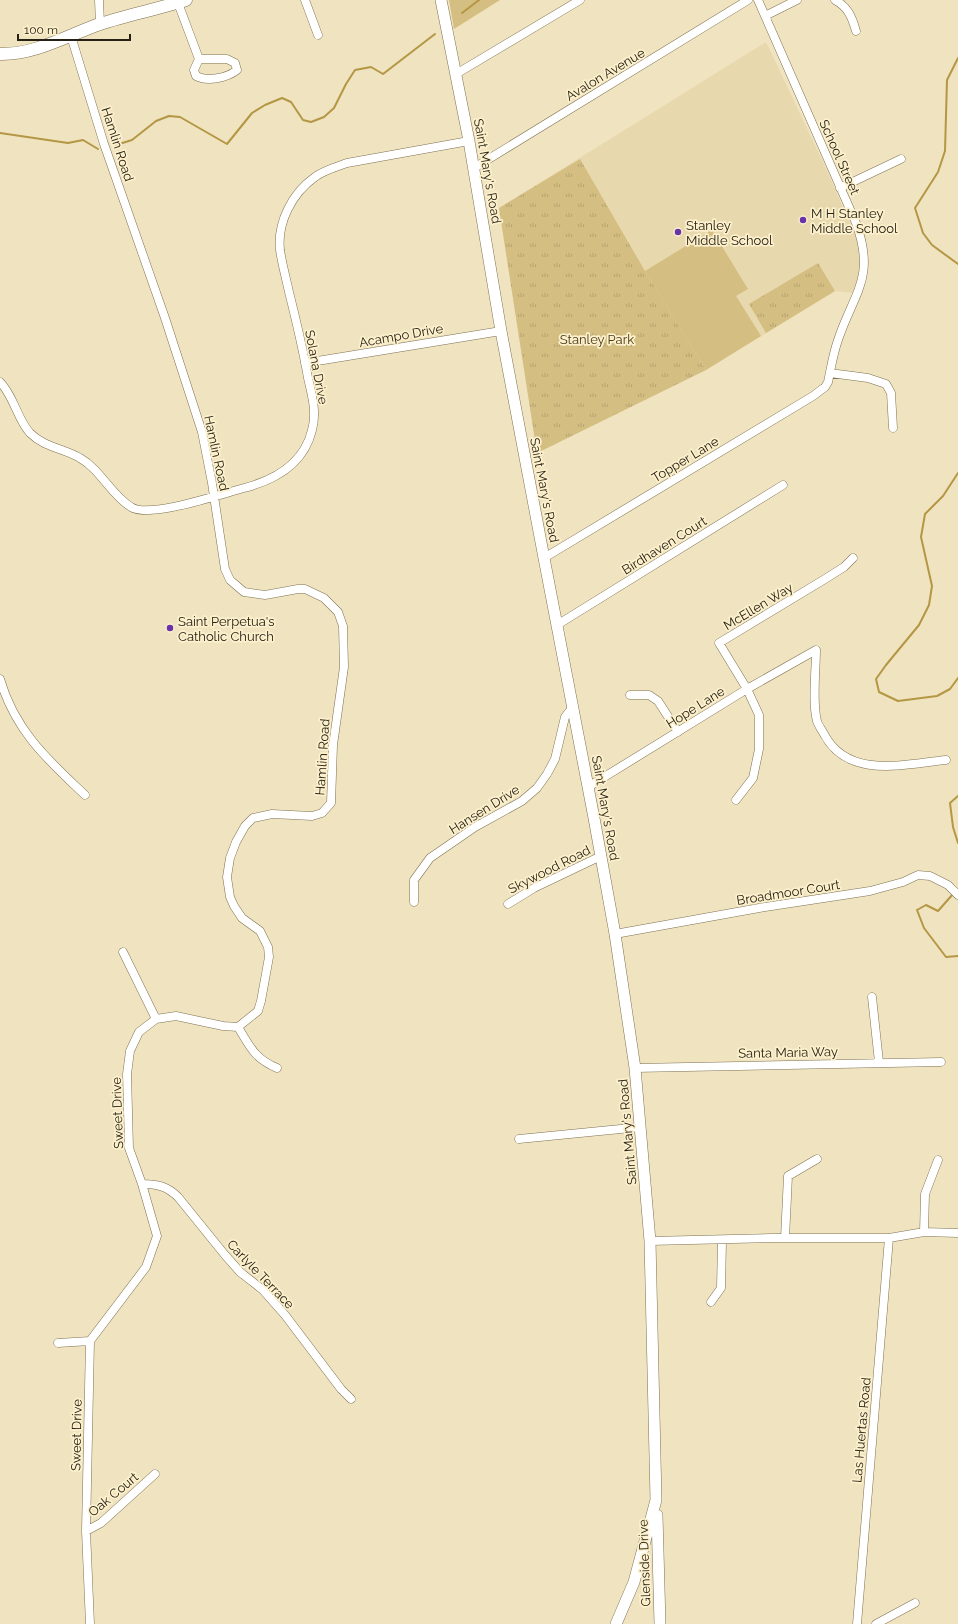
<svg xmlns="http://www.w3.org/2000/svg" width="958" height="1624" viewBox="0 0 958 1624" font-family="Raleway,sans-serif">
<defs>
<pattern id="park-tufts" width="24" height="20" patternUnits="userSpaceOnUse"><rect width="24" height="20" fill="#d4be81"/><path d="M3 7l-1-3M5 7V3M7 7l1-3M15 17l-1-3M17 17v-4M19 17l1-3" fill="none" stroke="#b6a36f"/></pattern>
</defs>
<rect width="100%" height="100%" fill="#f0e3bf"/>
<!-- built -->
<path fill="#e8d8ae" d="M766 42 823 162 865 256 855 293 835 291 706 370 537 453 499 208Z"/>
<!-- green -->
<path fill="#d4be81" d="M449 0H500L454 29Z
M712 230 748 289 736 296 761 336 706 370 645 271Z"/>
<!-- park -->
<path fill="url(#park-tufts)" d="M580 159 645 271 706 370 537 453 499 208Z
M818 263 835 291 766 333 749 304Z"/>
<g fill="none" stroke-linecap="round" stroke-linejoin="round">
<!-- stream -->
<path stroke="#b49744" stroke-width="2" d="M462 13 479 0
M958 58 947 80 945 151 938 172 915 208 923 233 932 245 958 264
M0 133 68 143 83 140 98 149
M116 145 132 140 156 121 169 116 180 117 227 144 252 113 265 105 282 98 291 102 303 120 311 122 324 117 334 108 346 84 355 70 371 67 383 74 435 34
M958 473 943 496 925 514 921 537 932 586 929 605 919 625 886 665 876 679 879 692 898 701 937 696 950 689 958 678
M958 796 950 803 953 827 958 843
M953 894 938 911 926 905 917 910 924 928 946 957 958 956"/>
<!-- minor casing -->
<g stroke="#7e7252" stroke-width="9">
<path id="minor" d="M99 0 100 24
M305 0 318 35
M835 0C848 7 852 17 856 31
M178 3 199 59 194 70 196 76C207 82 227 78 237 70L235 63 227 59H199
M765 16 797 0
M71 36 104 144 165 318 202 432 212 483 225 569 230 580 244 592 265 595 298 589H305L324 598 338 612 343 626 344 667 333 745 331 803 322 813 312 816 272 814 253 818 245 826 236 842 230 858 227 877 230 897 234 906 242 918 260 931 268 947 269 957 261 1001 258 1011 238 1027 223 1026 176 1016 156 1019 139 1032 130 1051 127 1074 129 1148 142 1184 157 1236 146 1267 90 1341 86 1531 90 1624
M456 74 580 0
M474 168 748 0
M840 188 901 159
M305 363 501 331
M830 373 868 378 886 384 891 393 893 428
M0 382C14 396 17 419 30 433 45 448 64 448 80 458 101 470 111 495 131 507 149 519 221 494 244 488 275 480 304 464 312 430 317 413 312 395 308 378 303 349 296 320 289 292 286 278 282 264 280 250 277 223 292 193 315 177 324 170 336 167 347 163L469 141
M544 558 813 396 825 387 828 382C831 368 833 354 838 340 854 292 876 278 856 223L758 0
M557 625 783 485
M0 679C15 731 48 760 85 795
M630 695H649L658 701 678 732
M588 787 747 689 816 650C816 669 812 703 817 721 818 725 822 730 824 734 848 780 905 764 946 760
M736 800 753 778 759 749V715L747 689 719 643 825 579 844 567 853 558
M414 902V880L430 858 475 827 522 801 537 788 547 774 555 759 565 717 572 708
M508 904 534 888 601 856
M615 934 765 907 870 891 903 882 918 875 930 876 948 885 958 895
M123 952 156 1019
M872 997 879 1062
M238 1027C250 1047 255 1059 277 1068
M635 1068 941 1062
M519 1139 641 1127
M142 1184C157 1184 167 1186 178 1197L225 1255 240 1272 263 1290 285 1315 341 1389 351 1399
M924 1232 925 1194 938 1160
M785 1238 788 1176 817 1159
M650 1241 773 1238H889L924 1232 958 1233
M711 1302 721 1288 722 1241
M58 1343 90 1341
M86 1531 101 1523 155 1474
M857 1624 889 1238
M876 1624 915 1603"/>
</g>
<!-- tertiary casing -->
<g stroke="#7e7252" stroke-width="12">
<path id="tertiary" d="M441 0 469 141 501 331 544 558 594 818 615 934 635 1068 650 1241 656 1500 634 1582 616 1624
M657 1515 660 1624"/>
</g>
<!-- secondary casing -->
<g stroke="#7e7252" stroke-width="13">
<path id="secondary" d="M0 54C35 55 68 35 100 24 128 15 158 9 186 0"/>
</g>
<!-- minor -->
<use href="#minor" stroke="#fff" stroke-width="8"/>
<!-- tertiary -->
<use href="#tertiary" stroke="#fff" stroke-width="11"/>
<!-- secondary -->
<use href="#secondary" stroke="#fff" stroke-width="12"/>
</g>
<!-- markers -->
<g fill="#6832a9" stroke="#fdf0cc" stroke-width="1.5">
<circle cx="803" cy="220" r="4"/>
<circle cx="678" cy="232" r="4"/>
<circle cx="170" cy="628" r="4"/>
</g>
<g text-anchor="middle" stroke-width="3.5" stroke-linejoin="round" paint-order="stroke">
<!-- street labels -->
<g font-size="13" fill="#262114" stroke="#fdf0cc">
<text transform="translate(605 74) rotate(-31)" y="5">Avalon Avenue</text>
<text transform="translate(118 144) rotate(72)" y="5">Hamlin Road</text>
<text transform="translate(840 157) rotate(66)" y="5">School Street</text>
<text transform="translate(488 171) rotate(80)" y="5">Saint Mary's Road</text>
<text transform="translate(401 335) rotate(-10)" y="5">Acampo Drive</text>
<text transform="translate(317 367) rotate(79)" y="5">Solana Drive</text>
<text transform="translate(217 453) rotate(78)" y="5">Hamlin Road</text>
<text transform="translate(685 459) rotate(-31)" y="5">Topper Lane</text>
<text transform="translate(545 490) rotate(79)" y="5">Saint Mary's Road</text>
<text transform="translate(664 545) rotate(-32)" y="5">Birdhaven Court</text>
<text transform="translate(758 606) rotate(-31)" y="5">McEllen Way</text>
<text transform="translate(695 707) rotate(-32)" y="5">Hope Lane</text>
<text transform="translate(322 757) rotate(-86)" y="5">Hamlin Road</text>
<text transform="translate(606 808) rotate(80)" y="5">Saint Mary's Road</text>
<text transform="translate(484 809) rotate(-32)" y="5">Hansen Drive</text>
<text transform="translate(549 869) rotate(-27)" y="5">Skywood Road</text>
<text transform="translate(788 892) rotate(-9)" y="5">Broadmoor Court</text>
<text transform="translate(788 1052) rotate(-1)" y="5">Santa Maria Way</text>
<text transform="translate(117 1113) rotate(-92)" y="5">Sweet Drive</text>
<text transform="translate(627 1132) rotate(-95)" y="5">Saint Mary's Road</text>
<text transform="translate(261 1274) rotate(46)" y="5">Carlyle Terrace</text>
<text transform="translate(861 1430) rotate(-85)" y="5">Las Huertas Road</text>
<text transform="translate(76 1435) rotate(-89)" y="5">Sweet Drive</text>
<text transform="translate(113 1494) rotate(-40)" y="5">Oak Court</text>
<text transform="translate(644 1563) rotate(-92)" y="5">Glenside Drive</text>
</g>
<!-- poi labels -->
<g font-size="13" fill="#262114" stroke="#fdf0cc" text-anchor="start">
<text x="811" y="218">M H Stanley<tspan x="811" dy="15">Middle School</tspan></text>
<text x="686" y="230">Stanley<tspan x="686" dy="15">Middle School</tspan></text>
<text x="178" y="626">Saint Perpetua's<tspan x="178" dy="15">Catholic Church</tspan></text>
</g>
<!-- park labels -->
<g font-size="13" fill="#463915" stroke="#fdf0cc">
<text x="597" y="344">Stanley Park</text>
</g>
</g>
<!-- scale -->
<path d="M18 34v6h112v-6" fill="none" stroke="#262114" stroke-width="2"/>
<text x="24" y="34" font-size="12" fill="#262114" stroke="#fdf0cc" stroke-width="3" paint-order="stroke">100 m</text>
</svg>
